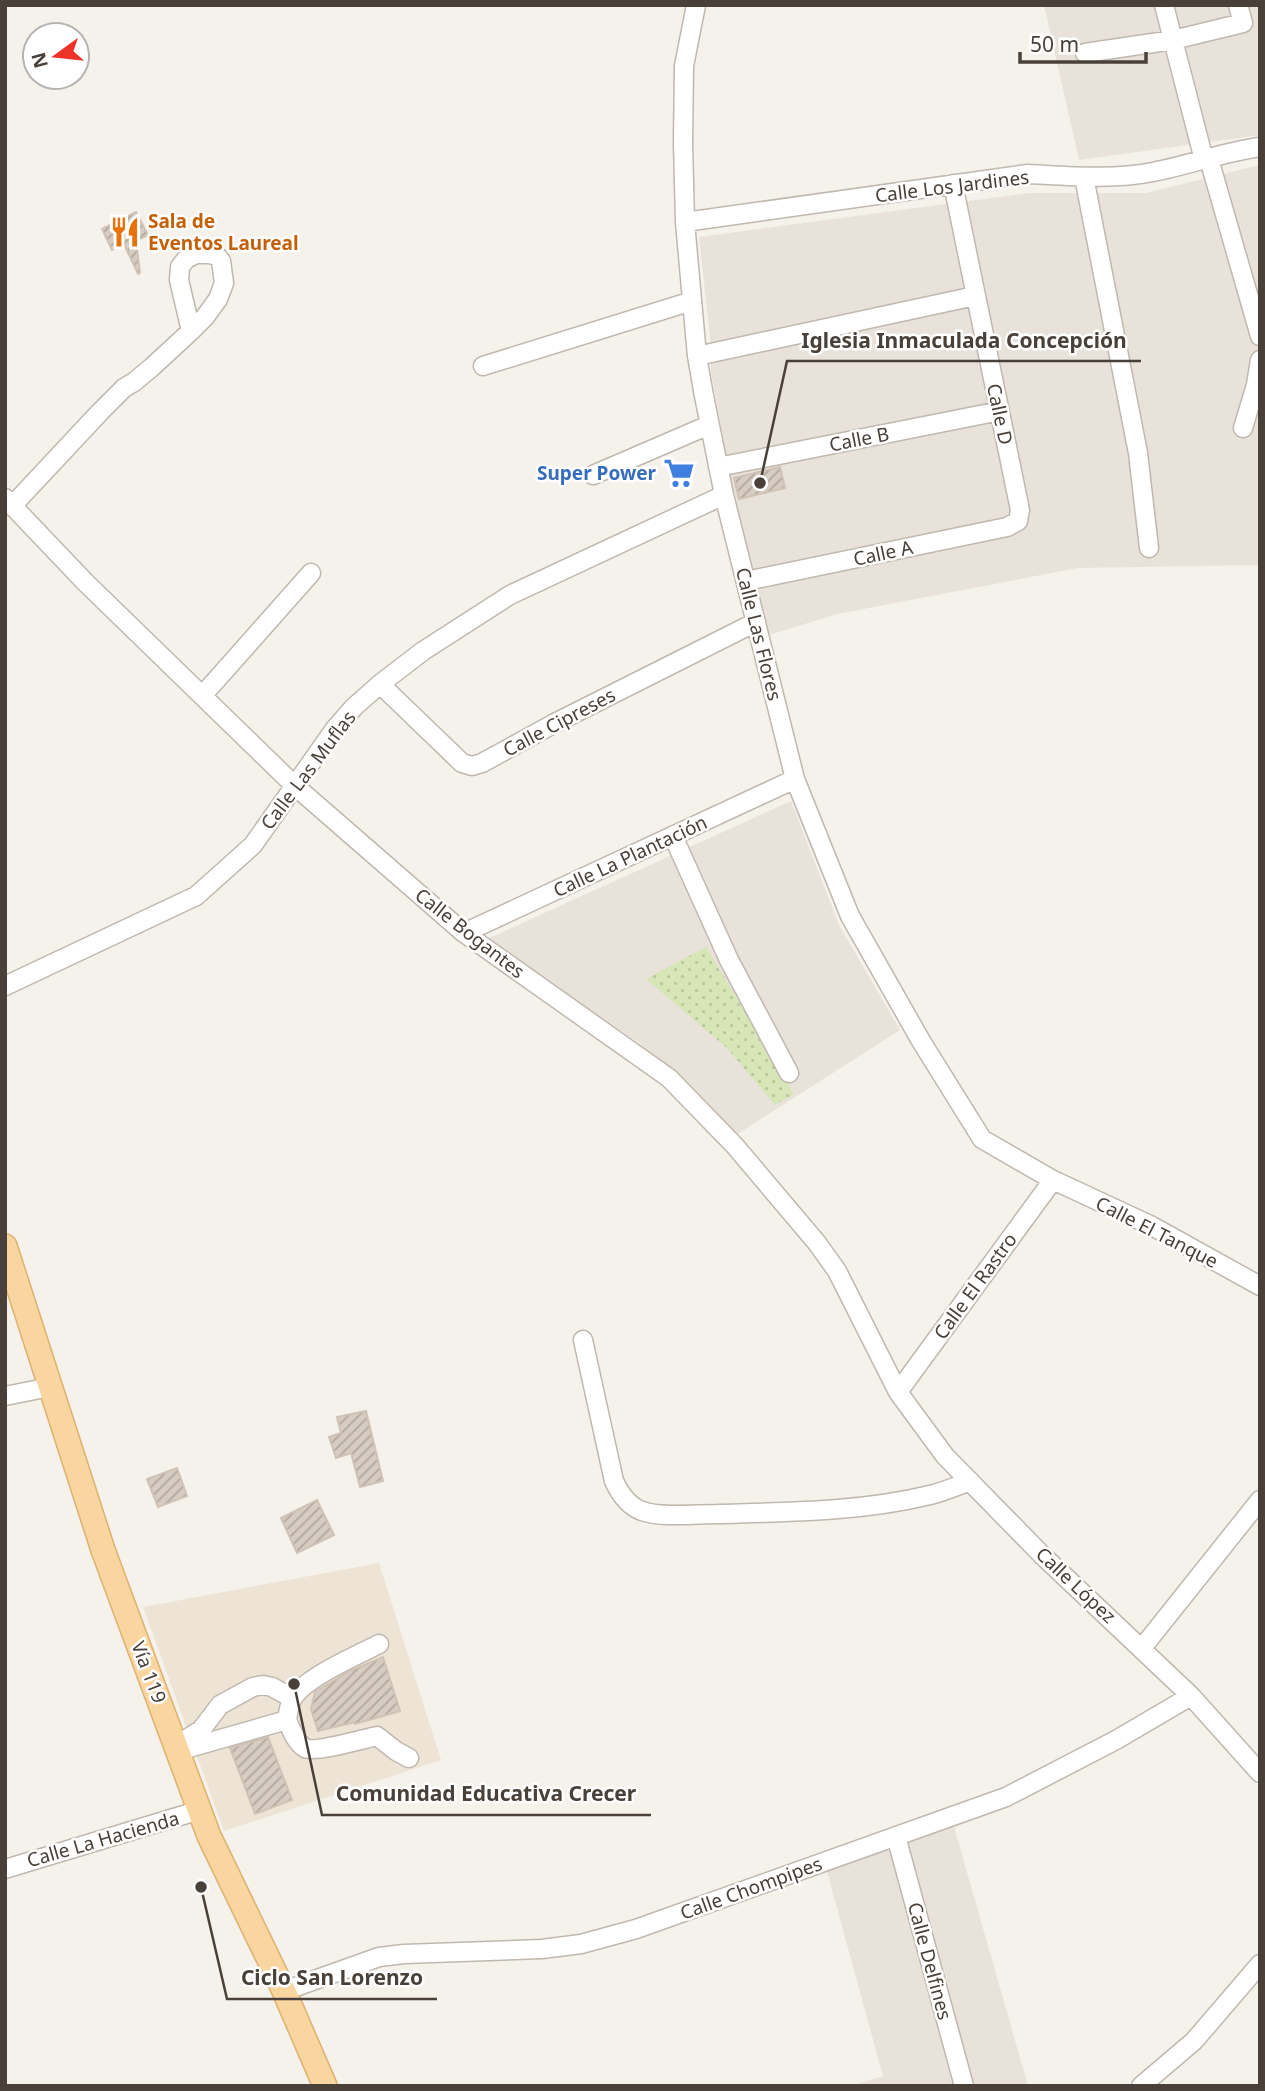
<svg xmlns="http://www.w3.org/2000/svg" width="1265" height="2091" viewBox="0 0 1265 2091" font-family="'Noto Sans',sans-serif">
<defs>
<pattern id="grass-dots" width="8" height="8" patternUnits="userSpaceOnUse" patternTransform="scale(1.75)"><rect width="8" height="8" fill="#d6e6b7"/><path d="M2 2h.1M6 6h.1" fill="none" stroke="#b9c69e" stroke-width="1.8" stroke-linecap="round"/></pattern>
<pattern id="building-hatch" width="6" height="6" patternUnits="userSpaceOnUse" patternTransform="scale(1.75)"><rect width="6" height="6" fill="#d6ccc1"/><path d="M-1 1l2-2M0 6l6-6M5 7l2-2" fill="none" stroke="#b0a79e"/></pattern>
</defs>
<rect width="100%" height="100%" fill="#f5f1eb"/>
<!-- residential -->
<path fill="#e8e2da" d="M1044 5H1260V135L1079 160Z
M1260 165V565L1078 568 837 614 769 635 731 483 711 371 710 336 699 237 1029 193H1146Z
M791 801 839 925 900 1030 736 1135 641 1044 485 940Z
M950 1813 1028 2086H852L883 2076 823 1857Z"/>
<!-- education -->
<path fill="#ede4d6" d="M379 1563 441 1760 224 1831 143 1607Z"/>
<!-- grass -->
<path fill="url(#grass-dots)" d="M706 947 794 1094 775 1105 727 1048 646 979Z"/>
<!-- building -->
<path fill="url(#building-hatch)" stroke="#d0c3b5" stroke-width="2" d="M136 212 148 235 136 241 140 273 138 274 124 244 112 250 102 229Z
M780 467 785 488 739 499 734 478Z
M366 1411 383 1481 360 1487 351 1453 336 1458 329 1437 341 1433 337 1417Z
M177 1468 187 1496 158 1507 147 1479Z
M317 1500 334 1535 297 1553 281 1518Z
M383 1657 400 1711 355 1724V1722L318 1731 311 1709 315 1692 350 1671Z
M268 1737 292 1800 255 1814 230 1748Z"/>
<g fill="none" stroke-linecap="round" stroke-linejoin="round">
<!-- minor casing -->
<g stroke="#c0b8ae" stroke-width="21">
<path id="minor" d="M696 5 684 66 683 143 685 222 697 356 704 396 724 495 795 779 850 916 921 1041 982 1139 1053 1180 1152 1226 1260 1286
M1164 5 1204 160
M1085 53 1173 40 1243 23 1238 5
M1209 159 1260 336
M1084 177 1138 453 1149 548
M685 222 1028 174C1069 176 1113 180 1153 172 1189 165 1224 152 1260 147
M697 356 975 296
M483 366 692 301
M1243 428 1256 385 1260 360
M718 467 1000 411
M593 475 709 425
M5 498 85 582 295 786 464 933 669 1078 735 1146 817 1243 837 1271 898 1392 945 1456 1042 1555 1191 1696 1260 1773
M13 505 100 412 124 388 134 382 152 367 191 331 205 317 218 299 224 283 221 261 217 256 210 254H196L186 259 180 267 179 280 191 331
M746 581 1007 527 1018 521 1020 510 953 184
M380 684 462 763 472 766 482 763 555 723 756 622
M202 696 311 573
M673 836 729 960 789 1073
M464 933 795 779
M5 986 196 896 253 845 334 730 354 707 380 684 423 651 510 595 724 495
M583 1340 614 1481C620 1494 628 1506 642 1511 660 1518 697 1514 717 1514 788 1512 860 1512 930 1495 943 1492 957 1486 970 1481
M898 1392 1053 1180
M5 1396 50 1387
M1142 1648 1260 1500
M287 1720C291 1729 296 1743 305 1748 315 1753 363 1739 377 1736L396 1751 409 1758
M180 1743 201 1730 220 1705 253 1687 263 1685 272 1687 292 1698
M178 1751 287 1720C288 1713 289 1704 293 1698 306 1677 356 1656 379 1644
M896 1836 964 2086
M5 1869 200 1810
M284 1991 379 1957 404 1954 542 1949 581 1944 636 1929 1006 1797 1116 1740 1191 1696
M1141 2086 1194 2041 1260 1964"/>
</g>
<!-- major casing -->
<g stroke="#deb170" stroke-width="26">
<path id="major" d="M5 1246 103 1550 209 1836 284 1991 325 2086"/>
</g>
<!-- minor -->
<use href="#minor" stroke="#fff" stroke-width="18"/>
<!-- major -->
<use href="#major" stroke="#f9d6a0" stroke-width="23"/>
</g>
<!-- icons -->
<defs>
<g id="restaurant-bare" transform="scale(2.415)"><path d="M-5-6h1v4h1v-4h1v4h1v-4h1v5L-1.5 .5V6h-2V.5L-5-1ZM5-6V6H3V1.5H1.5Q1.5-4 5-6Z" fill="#e8710a" stroke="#fff" stroke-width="2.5" paint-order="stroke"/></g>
<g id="supermarket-bare" transform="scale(2.415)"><path d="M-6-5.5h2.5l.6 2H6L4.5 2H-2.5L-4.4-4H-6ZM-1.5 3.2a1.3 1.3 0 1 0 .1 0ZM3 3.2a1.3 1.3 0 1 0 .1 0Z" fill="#3f7fe0" stroke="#fff" stroke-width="2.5" paint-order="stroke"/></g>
</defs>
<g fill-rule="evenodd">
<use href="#restaurant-bare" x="125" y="232"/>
<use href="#supermarket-bare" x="679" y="473"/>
</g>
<g text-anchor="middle" stroke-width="5" stroke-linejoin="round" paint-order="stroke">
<!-- street labels -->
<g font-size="19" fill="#494139" stroke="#fff">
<text transform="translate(952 186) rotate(-7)" y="7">Calle Los Jardines</text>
<text transform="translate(1000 414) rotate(78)" y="7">Calle D</text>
<text transform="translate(859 439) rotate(-11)" y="7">Calle B</text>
<text transform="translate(883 553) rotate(-12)" y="7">Calle A</text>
<text transform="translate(759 634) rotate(76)" y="7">Calle Las Flores</text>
<text transform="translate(559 722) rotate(-28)" y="7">Calle Cipreses</text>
<text transform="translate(308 770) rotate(-53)" y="7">Calle Las Muflas</text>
<text transform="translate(630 856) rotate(-25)" y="7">Calle La Plantación</text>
<text transform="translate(470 933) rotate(38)" y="7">Calle Bogantes</text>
<text transform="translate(1157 1232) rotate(27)" y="7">Calle El Tanque</text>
<text transform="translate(975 1286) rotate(-54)" y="7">Calle El Rastro</text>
<text transform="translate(1076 1585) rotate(43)" y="7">Calle López</text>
<text transform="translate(149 1672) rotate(69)" y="7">Vía 119</text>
<text transform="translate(103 1839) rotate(-16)" y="7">Calle La Hacienda</text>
<text transform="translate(751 1888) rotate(-20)" y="7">Calle Chompipes</text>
<text transform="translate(930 1961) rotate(75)" y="7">Calle Delfines</text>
</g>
<!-- food labels -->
<g font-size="19" font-weight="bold" fill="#c56008" stroke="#fff" text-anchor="start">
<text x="148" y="228">Sala de<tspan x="148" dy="22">Eventos Laureal</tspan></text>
</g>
<!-- shop labels -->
<g font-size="19" font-weight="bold" fill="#366cbe" stroke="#fff" text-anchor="end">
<text x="656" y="480">Super Power</text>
</g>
</g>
<!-- callouts -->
<path fill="none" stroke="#494139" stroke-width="2.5" d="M760 483L787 361H1141M294 1684L322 1815H651M201 1887L227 1999H437"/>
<g fill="#494139" stroke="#fff" stroke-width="2.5">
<circle cx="760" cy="483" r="7"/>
<circle cx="294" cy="1684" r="7"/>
<circle cx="201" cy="1887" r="7"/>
</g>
<g font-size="21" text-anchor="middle" font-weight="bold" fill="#494139" stroke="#fff" stroke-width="5" stroke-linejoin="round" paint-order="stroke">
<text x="964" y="348">Iglesia Inmaculada Concepción</text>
<text x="486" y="1801">Comunidad Educativa Crecer</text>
<text x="332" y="1985">Ciclo San Lorenzo</text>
</g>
<!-- border -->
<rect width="1265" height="2091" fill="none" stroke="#494139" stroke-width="14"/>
<!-- north arrow -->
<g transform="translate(56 56) rotate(255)"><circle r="33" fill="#ffffff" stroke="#b6b3b0" stroke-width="2"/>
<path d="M0-5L12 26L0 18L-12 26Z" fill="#ee3229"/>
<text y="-10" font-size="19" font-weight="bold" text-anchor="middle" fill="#494139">N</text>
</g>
<!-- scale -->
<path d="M1020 52v10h126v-10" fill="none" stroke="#494139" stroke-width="3.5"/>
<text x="1030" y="52" font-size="21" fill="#494139" stroke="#ffffff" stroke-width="5" paint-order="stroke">50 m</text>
</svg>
